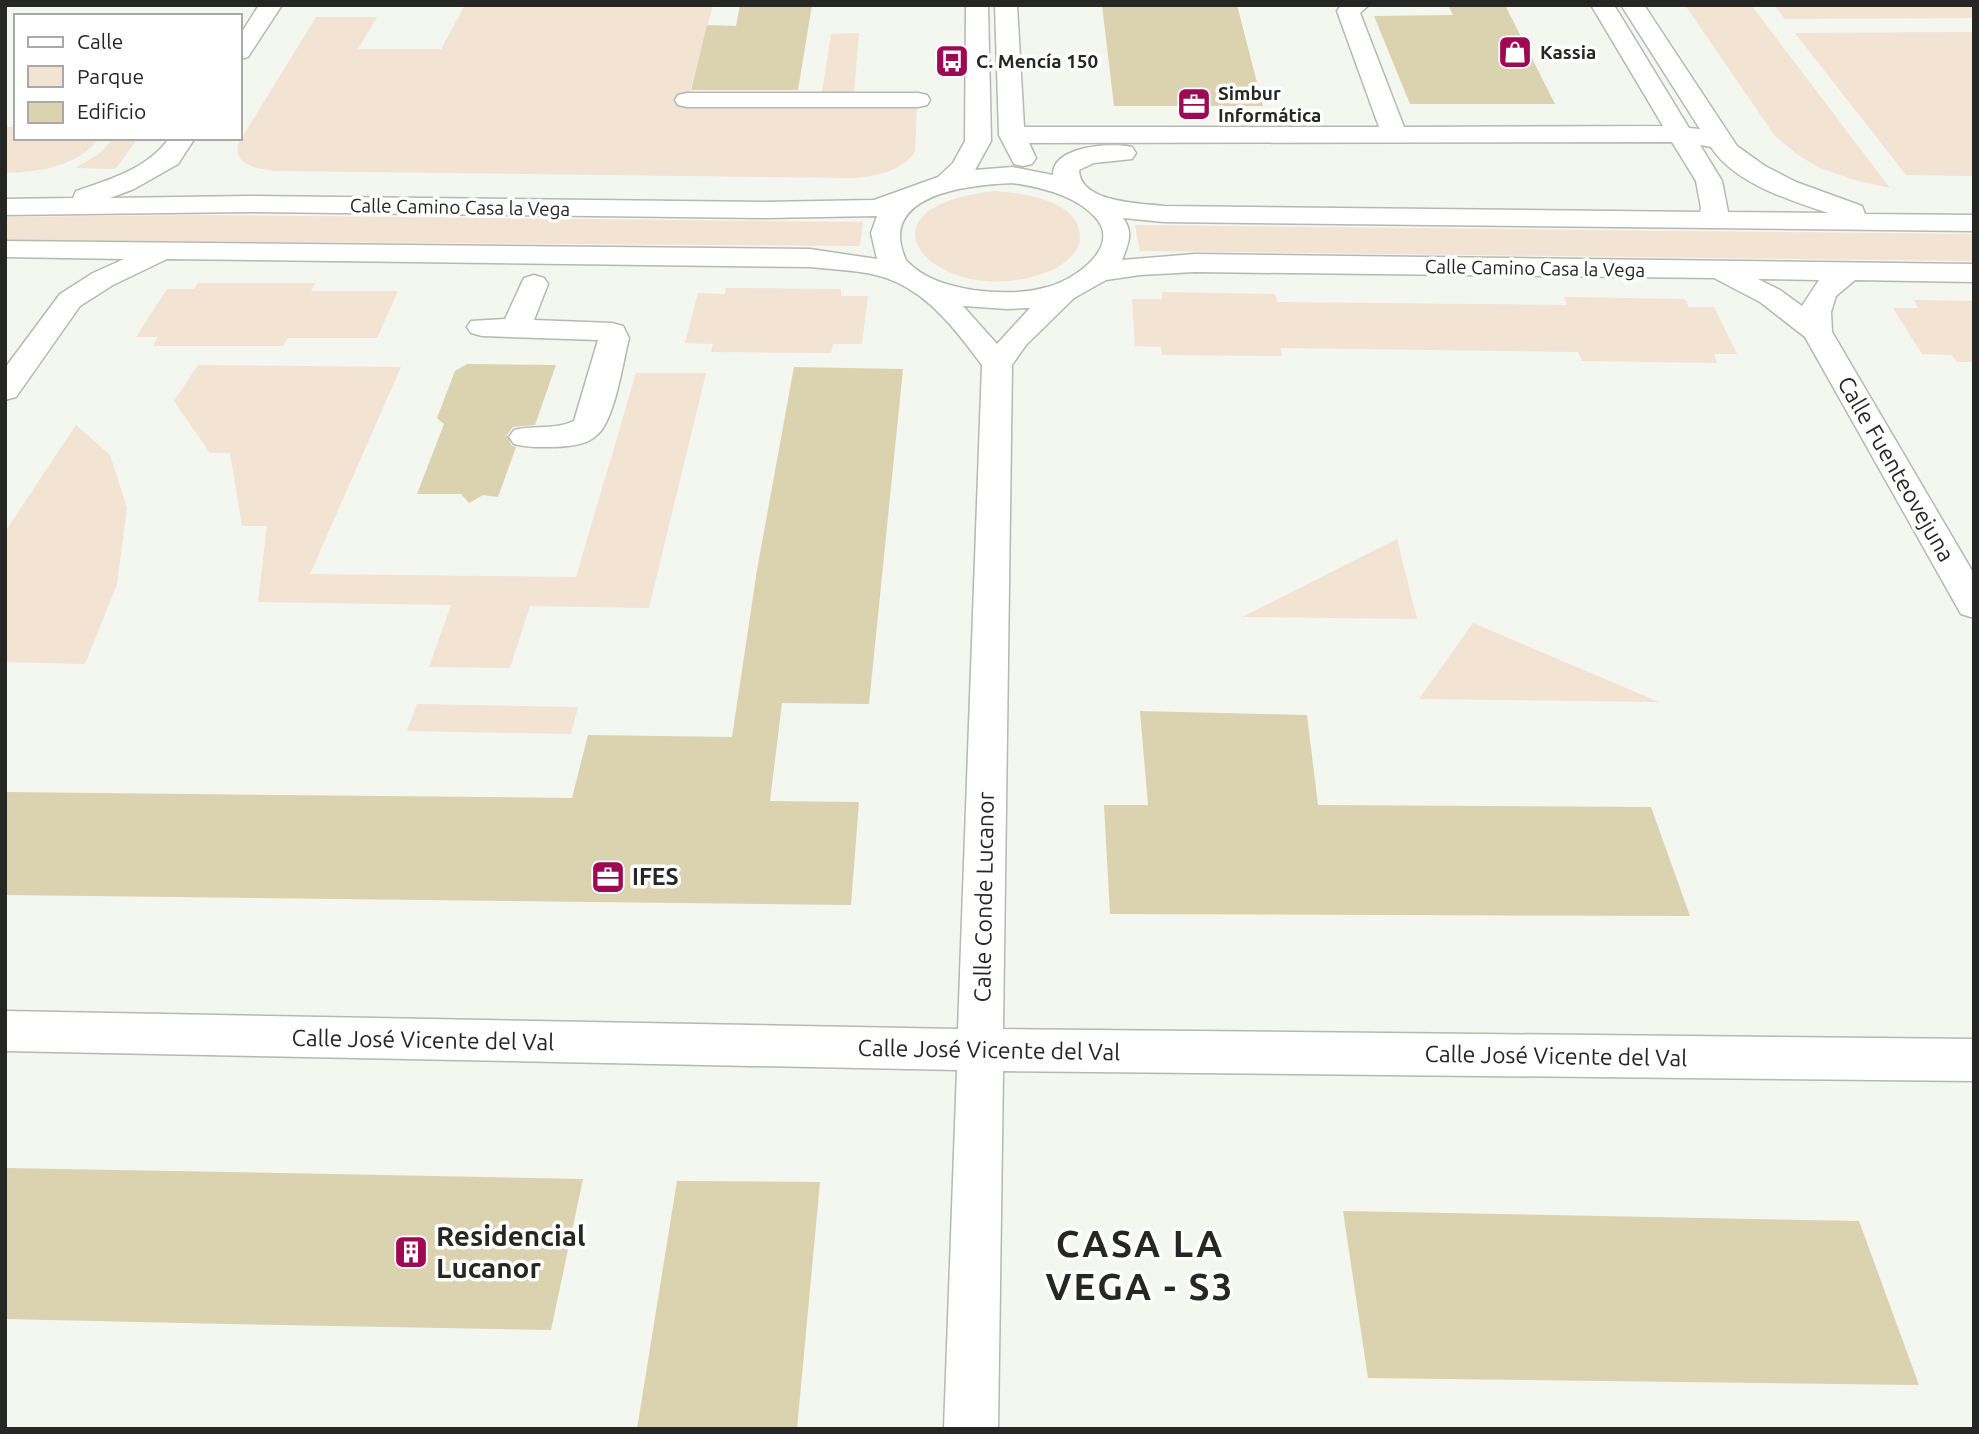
<svg xmlns="http://www.w3.org/2000/svg" width="1979" height="1434" viewBox="0 0 1979 1434" font-family="Ubuntu,sans-serif">
<rect width="100%" height="100%" fill="#f4f6f0"/>
<!-- green -->
<path fill="#f2e3d2" d="M465 5H713L686 106 917 107 915 152C900 172 877 176 853 178L276 171C259 169 233 166 238 144L316 17H377L358 49H441Z
M1685 5H1751L1890 188 1854 180 1818 167 1798 155 1775 136Z
M1774 5H1974V18L1785 19Z
M1974 32V176L1906 175 1795 33Z
M859 33 854 93H822L831 34Z
M5 127H16V138H99C78 167 38 172 5 173Z
M114 138H138L117 167 113 169 75 168 99 154Z
M995 191C1021 193 1081 200 1080 238 1079 254 1062 266 1049 271 943 315 838 208 995 191Z
M209 215 863 222 860 246 5 240V217Z
M1135 225 1974 234V261L1140 251Z
M198 283H315L311 291H398L377 338H288L283 346H153L158 337H136L167 289H194Z
M726 288 841 289V296H868L862 344H833L831 353 711 352 713 344 685 343 698 293 725 294Z
M1162 292 1275 294 1278 302 1567 305 1564 297 1685 299 1689 307H1714L1737 354H1714L1717 363 1582 361 1578 352 1281 348 1282 356 1162 355 1161 347 1135 346 1132 299H1162Z
M1914 300 1974 301V362H1957L1952 355 1922 354 1893 308H1918Z
M198 365 401 367 310 574 576 577 636 373H706L649 608 530 606 510 668 429 667 451 605 258 602 267 526H242L230 453H210L174 401Z
M76 425 110 455 127 508 117 584 85 664 5 662V532Z
M1397 539 1417 619 1242 617Z
M1473 623 1659 702 1419 699Z
M417 704 578 707 571 734 407 731Z"/>
<!-- building -->
<path fill="#dbd2b0" d="M740 5H812L798 90H691L707 25 736 26Z
M1102 5H1237L1263 106H1114Z
M1448 5H1505L1555 104H1410L1374 16 1453 15Z
M467 364 556 365 535 425 513 427 507 435 512 446 516 447 498 497 483 495 469 503 461 494H417L444 424 437 418 455 371Z
M794 367 903 369 869 704 782 703 770 801 859 802 851 905 5 895V792L572 798 588 735 732 737 757 570Z
M1140 711 1307 715 1318 805 1651 807 1690 916 1110 914 1104 805H1148Z
M5 1168 281 1173 583 1179 551 1330 229 1324 5 1319Z
M677 1181 820 1182 797 1429H637Z
M1343 1211 1859 1221 1919 1385 1368 1378Z"/>
<g fill="none" stroke-linecap="round" stroke-linejoin="round">
<!-- minor casing -->
<g stroke="#b6b8b2" stroke-width="3">
<path id="minor" d="M259 5H282L248 57 240 59V35Z
M966 5H988L991 141 975 170 1012 167 1053 175C1052 146 1111 142 1132 147L1136 153 1132 159 1094 163 1079 170C1080 203 1140 203 1164 206L1700 212 1701 208 1696 181 1672 142 1029 143 1036 158 1032 164 1023 166 1014 164 999 135 995 5H1017L1024 127H1379L1337 11 1341 5H1369L1360 13 1404 127 1663 126 1591 5H1614L1689 128 1700 129 1621 5H1644L1737 146 1765 166 1796 182 1862 206 1865 214 1974 215V231L1164 222 1123 218C1134 232 1128 245 1122 260L1195 254 1974 264V282L1855 280 1836 296 1831 312 1832 332 1974 574V618L1961 614 1805 337 1760 302 1714 278 1195 272 1140 275 1106 280 1074 298 1026 345 1012 365 1003 1029 1974 1039V1081L1003 1071 998 1429H944L957 1070 5 1051V1011L958 1029 982 365C959 334 932 298 896 282 871 270 838 270 810 267L167 259 113 285 80 306 16 397 5 400V368L60 294 93 273 124 259 5 257V241L810 249 877 259 871 233 877 216 765 218 248 212 5 215V199L73 198 76 191C109 180 149 168 169 138H195L178 164 134 189 110 198 248 196 765 202 874 200 938 177 953 163 965 141ZM1700 145 1711 147C1734 183 1789 200 1828 213L1728 212 1722 181ZM1012 183C1040 187 1075 195 1095 217 1123 247 1073 281 1047 287 1024 294 997 293 973 290 949 286 923 279 906 260 876 194 968 185 1012 183ZM1758 279 1819 280 1802 306 1780 290ZM963 306 1007 309 1030 308 997 344Z
M687 93H918L927 95 930 100 927 105 918 107H687L678 105 675 100 678 95Z
M534 275 544 278 548 284 534 320 612 323 623 326 629 338C623 361 615 420 597 435 587 445 570 446 556 447 542 447 528 448 514 444L509 437 514 430C533 425 555 430 574 421L598 340 482 336 471 333 467 327 471 321 505 319 524 278Z"/>
</g>
<!-- minor -->
<use href="#minor" fill="#fff" fill-rule="evenodd"/>
</g>
<!-- icons -->
<defs>
<g id="shop-square" transform="scale(1.75)"><rect x="-9" y="-9" width="18" height="18" rx="4" fill="#9e0953" stroke="#fff"/><path d="M-5-2.5h2.3a2.7 3.5 0 0 1 5.4 0H5L5.5 6h-11ZM-1.5-2.5h3a1.5 2.3 0 0 0-3 0Z" fill="#fff"/></g>
<g id="bus-square" transform="scale(1.75)"><rect x="-9" y="-9" width="18" height="18" rx="4" fill="#9e0953" stroke="#fff"/><path d="M-5-6H5V4H4V6H2V4H-2V6H-4V4H-5ZM-3.5-4V0h7V-4ZM-3.5 1.2v1.5H-2V1.2ZM2 1.2v1.5H3.5V1.2Z" fill="#fff"/></g>
<g id="office-square" transform="scale(1.75)"><rect x="-9" y="-9" width="18" height="18" rx="4" fill="#9e0953" stroke="#fff"/><path d="M-6-3h4V-5.5h4V-3h4V5H-6ZM-1-4.5V-3h2v-1.5ZM-6 0V1H6V0Z" fill="#fff"/></g>
<g id="building-square" transform="scale(1.75)"><rect x="-9" y="-9" width="18" height="18" rx="4" fill="#9e0953" stroke="#fff"/><path d="M-4-6H4V6H1V3H-1V6H-4ZM-2.5-4.3h1.7v1.8h-1.7ZM.8-4.3h1.7v1.8H.8ZM-2.5-1h1.7V.8h-1.7ZM.8-1h1.7V.8H.8Z" fill="#fff"/></g>
</defs>
<g fill-rule="evenodd">
<use href="#shop-square" x="1515" y="52"/>
<use href="#bus-square" x="952" y="61"/>
<use href="#office-square" x="1194" y="104"/>
<use href="#office-square" x="608" y="877"/>
<use href="#building-square" x="411" y="1252"/>
</g>
<g text-anchor="middle" stroke-width="7" stroke-linejoin="round" paint-order="stroke">
<!-- far-poi labels -->
<g font-size="19" font-weight="bold" fill="#262725" stroke="#fff" text-anchor="start">
<text x="1540" y="59">Kassia</text>
<text x="976" y="68">C. Mencía 150</text>
<text x="1218" y="100">Simbur<tspan x="1218" dy="22">Informática</tspan></text>
</g>
<!-- far-street labels -->
<g font-size="19" fill="#262725" stroke="#fff">
<text transform="translate(460 207) rotate(1)" y="7">Calle Camino Casa la Vega</text>
<text transform="translate(1535 268) rotate(1)" y="7">Calle Camino Casa la Vega</text>
</g>
<!-- street labels -->
<g font-size="23" fill="#262725" stroke="#fff">
<text transform="translate(1896 469) rotate(60)" y="8">Calle Fuenteovejuna</text>
<text transform="translate(984 897) rotate(-89)" y="8">Calle Conde Lucanor</text>
<text transform="translate(423 1040) rotate(1)" y="8">Calle José Vicente del Val</text>
<text transform="translate(989 1050) rotate(1)" y="8">Calle José Vicente del Val</text>
<text transform="translate(1556 1056) rotate(1)" y="8">Calle José Vicente del Val</text>
</g>
<!-- poi labels -->
<g font-size="23" font-weight="bold" fill="#262725" stroke="#fff" text-anchor="start">
<text x="632" y="885">IFES</text>
</g>
<!-- near-poi labels -->
<g font-size="28" font-weight="bold" fill="#262725" stroke="#fff" text-anchor="start">
<text x="436" y="1246">Residencial<tspan x="436" dy="32">Lucanor</tspan></text>
</g>
<!-- near-district labels -->
<g font-size="37" font-weight="bold" letter-spacing="2" fill="#262725" stroke="#fff">
<text x="1140" y="1257">CASA LA<tspan x="1140" dy="43">VEGA - S3</tspan></text>
</g>
</g>
<!-- border -->
<rect width="1979" height="1434" fill="none" stroke="#262725" stroke-width="14"/>
<!-- legend -->
<rect x="14" y="14" width="228" height="126" fill="#ffffff" stroke="#a8a9a8" stroke-width="2"/>
<rect x="28" y="37" width="35" height="10" fill="#ffffff" stroke="#a8a9a8" stroke-width="2"/>
<text x="77" y="49" font-size="21" fill="#262725">Calle</text>
<rect x="28" y="66" width="35" height="21" fill="#f2e3d2" stroke="#a8a9a8" stroke-width="2"/>
<text x="77" y="84" font-size="21" fill="#262725">Parque</text>
<rect x="28" y="102" width="35" height="21" fill="#dbd2b0" stroke="#a8a9a8" stroke-width="2"/>
<text x="77" y="119" font-size="21" fill="#262725">Edificio</text>
</svg>
